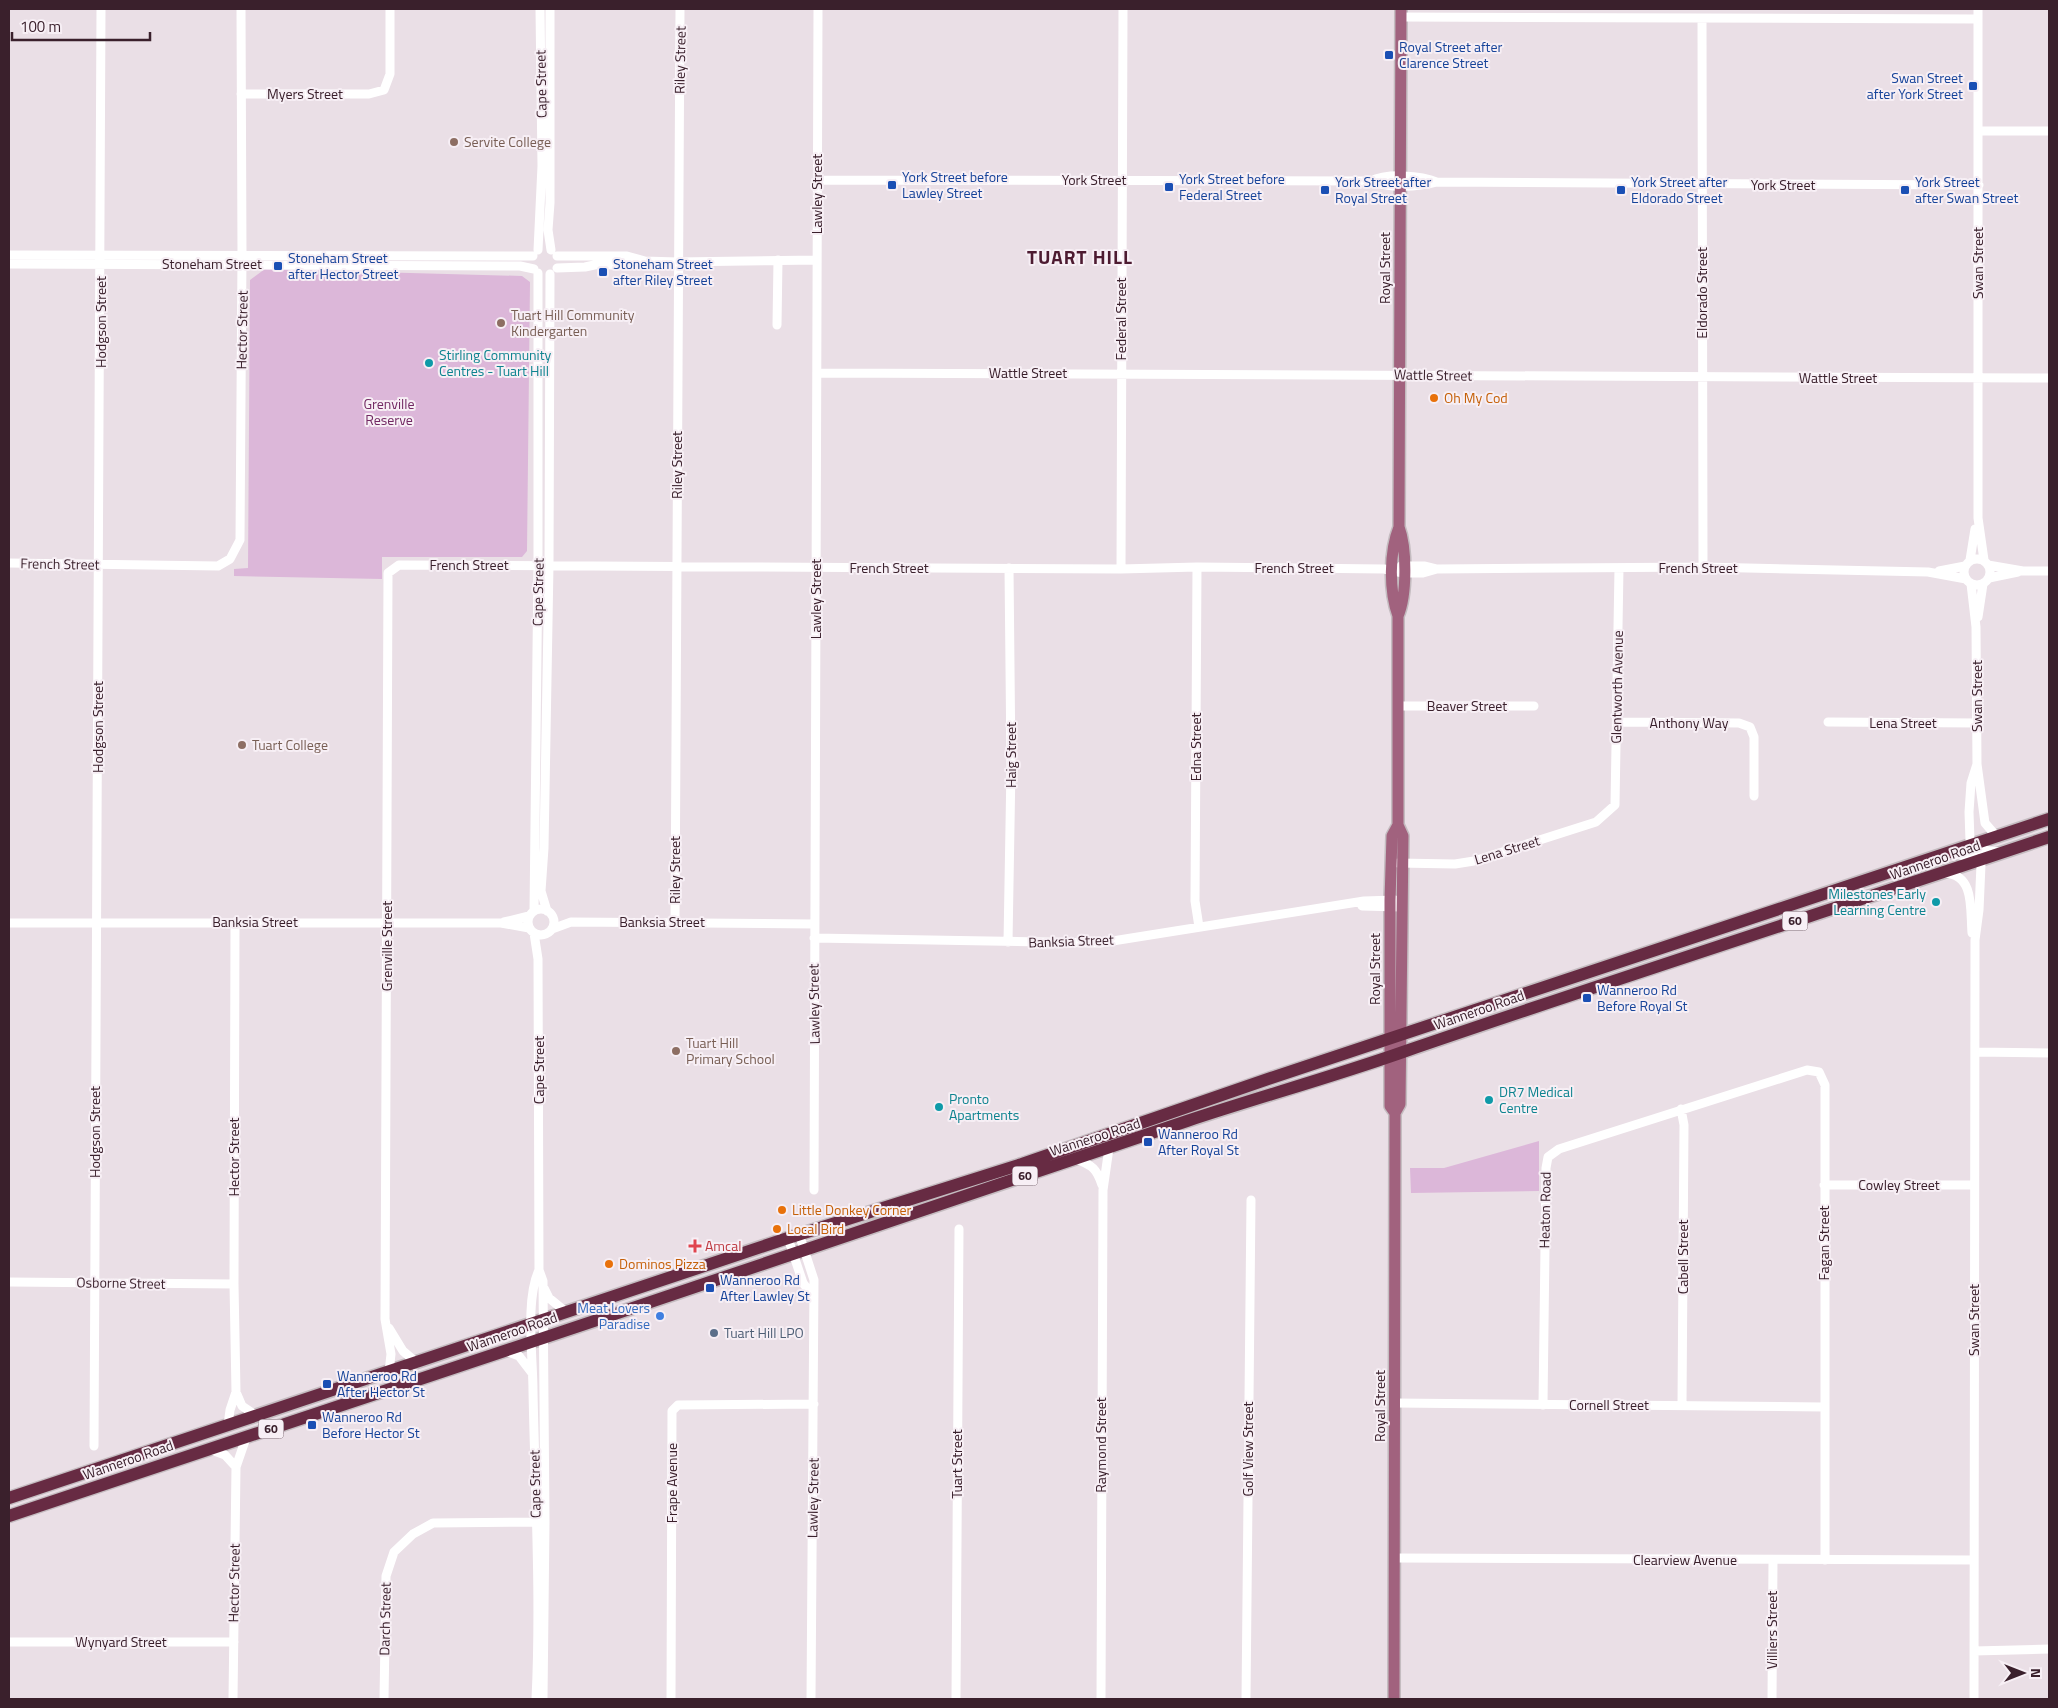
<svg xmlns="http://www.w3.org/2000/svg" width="2058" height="1708" viewBox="0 0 2058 1708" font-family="'Titillium Web',sans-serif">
<rect width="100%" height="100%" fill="#eadfe6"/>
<!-- green -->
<path fill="#dcb7d9" d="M265 269 522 276 530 282 527 551 522 557H382V579L234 576V569L248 568 250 280Z
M1539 1141V1191L1411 1193 1410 1168H1444Z"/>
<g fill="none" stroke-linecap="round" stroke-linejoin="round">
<!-- major casing -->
<g stroke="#c4bcc0" stroke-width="14">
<path id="major" d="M1398 616C1407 595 1407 549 1399 527L1401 9
M1395 1113 1390 1106V900L1392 836 1398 825
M1394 1699 1395 1113 1400 1104 1403 836 1398 825V616C1389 591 1389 552 1399 527"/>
</g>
<!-- highway casing -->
<g stroke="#c4bcc0" stroke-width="15">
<path id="highway" d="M9 1498 788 1238 1022 1164 1268 1079 2049 819
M9 1516C402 1386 795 1254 1187 1121 1259 1097 1332 1077 1403 1052 1618 978 1834 909 2049 837"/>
</g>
<!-- minor -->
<path stroke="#fff" stroke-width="9" d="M550 9V203L548 230 551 250
M1978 9V518L1984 560
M1401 17 1978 19
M1702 19 1703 567
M241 94H369L384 90 390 74V9
M1978 131H2049
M817 180 1371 181C1389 189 1418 187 1437 182L1979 185
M1371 181C1386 173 1421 175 1437 182
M538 250 542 166 540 9
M9 255 533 256
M557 256H627L645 261 677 262 817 260
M9 264 520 266 534 269
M557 268 585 267 599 264 626 266 645 261
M777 325 778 260
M817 373 2049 378
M1964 572a13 13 0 1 1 26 0a13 13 0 1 1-26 0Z
M1970 560 1975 529
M9 563 218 566 230 559 240 540 242 255 241 9
M1988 565 2023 571H2049
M1401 566H1425L1437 569 1703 567 1928 572 1966 579
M1197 567 1195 901 1199 927
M1121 569 1123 9
M1939 571 1965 566
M1989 578 2018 572
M1971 584 1976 627 1977 764 1985 823 1997 837
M1978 617 1983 584
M1399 706H1534
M1617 722 1739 723 1750 727 1754 737V796
M1828 722 1977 723
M1977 764 1971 783 1969 812 1970 841 1975 849 1999 852
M1950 853 1975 858 1981 865 1979 910 1975 940 1974 1699
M1398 863 1455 864 1474 861 1596 822 1615 805 1619 568
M1945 873C1975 875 1970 909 1972 933
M1362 906 1400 907
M528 922a13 13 0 1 1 26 0a13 13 0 1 1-26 0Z
M534 911 538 565V273
M547 911 541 891 544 848 549 565 550 274
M504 922 529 916
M675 922 680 9
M9 923H501L529 928
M552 929 571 922 814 924
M534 933 538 959 539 1270 543 1281 545 1522 543 1699
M814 938 1100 943 1364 901 1395 900
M1008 942 1011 767 1009 568
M1975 1052 2049 1053
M1681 1109 1684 1125 1682 1405
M1076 1159C1092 1165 1097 1169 1102 1185
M1824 1185H1974
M814 1190 818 9
M799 1234 814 1280 811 1699
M788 1238 803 1283 813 1296
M9 1282 234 1284
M544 1288 549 1298 566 1312
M389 1328 403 1351 417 1363
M505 1351 519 1356 532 1373
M389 1372 391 1354 385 1319 388 573 399 565 1121 569 1197 567 1384 569 1403 573H1423L1437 569
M236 1392 242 1406 257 1416
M1395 1403 1823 1407
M1543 1405 1546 1168 1548 1157 1559 1149 1807 1070 1819 1072 1825 1085V1560
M228 1425 230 1410 236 1392 234 1284 235 922
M94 1446 101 9
M209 1449 225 1455 236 1467
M1395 1558 1974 1560
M9 1642H234
M1974 1651 2049 1649
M233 1699 236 1467 246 1438
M384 1699 386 1576 394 1552 413 1534 433 1523 540 1522
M536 1699C541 1597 535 1493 533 1391 533 1358 525 1299 539 1270
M671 1699 672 1411 678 1405 814 1404
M956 1699 959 1229
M1101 1699 1103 1190 1109 1148
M1246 1699 1251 1200
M1772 1699 1773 1560"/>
<!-- major -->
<use href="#major" stroke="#a1627e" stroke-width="11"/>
<!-- highway -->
<use href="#highway" stroke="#672b43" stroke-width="12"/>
</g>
<!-- markers -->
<g fill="#1a4fb4" stroke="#f7eff5" stroke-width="2">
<rect x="1384" y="50" width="10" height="10" rx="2.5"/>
<rect x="1968" y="81" width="10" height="10" rx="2.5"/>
<rect x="887" y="180" width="10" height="10" rx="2.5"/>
<rect x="1164" y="182" width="10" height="10" rx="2.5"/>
<rect x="1320" y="185" width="10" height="10" rx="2.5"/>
<rect x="1616" y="185" width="10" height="10" rx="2.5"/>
<rect x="1900" y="185" width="10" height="10" rx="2.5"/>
<rect x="273" y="261" width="10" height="10" rx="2.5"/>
<rect x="598" y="267" width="10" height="10" rx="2.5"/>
<rect x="1582" y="993" width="10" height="10" rx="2.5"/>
<rect x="1143" y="1137" width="10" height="10" rx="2.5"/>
<rect x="705" y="1283" width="10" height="10" rx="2.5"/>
<rect x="322" y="1379" width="10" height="10" rx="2.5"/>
<rect x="307" y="1420" width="10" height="10" rx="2.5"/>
</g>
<g fill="#8d6e63" stroke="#f7eff5" stroke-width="2">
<circle cx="454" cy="142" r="5"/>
<circle cx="501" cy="323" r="5"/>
<circle cx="242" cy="745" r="5"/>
<circle cx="676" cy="1051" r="5"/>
</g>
<g fill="#0f9aa8" stroke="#f7eff5" stroke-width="2">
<circle cx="429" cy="363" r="5"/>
<circle cx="1936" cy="902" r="5"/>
<circle cx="1489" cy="1100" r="5"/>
<circle cx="939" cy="1107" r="5"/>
</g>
<g fill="#e8710a" stroke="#f7eff5" stroke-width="2">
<circle cx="1434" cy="398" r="5"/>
<circle cx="782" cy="1210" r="5"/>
<circle cx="777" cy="1229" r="5"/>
<circle cx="609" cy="1264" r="5"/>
</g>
<path fill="#e0444e" stroke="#f7eff5" stroke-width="2" d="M692.5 1238.5h5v5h5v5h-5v5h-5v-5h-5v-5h5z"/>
<circle fill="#3f7fe0" stroke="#f7eff5" stroke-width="2" cx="660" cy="1316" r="5"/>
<circle fill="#5c6f8a" stroke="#f7eff5" stroke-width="2" cx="714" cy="1333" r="5"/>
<g text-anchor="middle" stroke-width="4" stroke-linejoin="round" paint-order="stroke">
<!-- shield labels -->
<g fill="#f7eff5" stroke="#735e68" stroke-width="1">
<rect x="1782.5" y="911.5" width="25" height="19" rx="4"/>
<rect x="1012.5" y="1166.5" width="25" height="19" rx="4"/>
<rect x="258.5" y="1419.5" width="25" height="19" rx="4"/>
</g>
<g font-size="12" font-weight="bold" fill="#3a202c">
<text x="1795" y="925">60</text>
<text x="1025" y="1180">60</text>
<text x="271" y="1433">60</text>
</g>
<!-- transit labels -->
<g font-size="14" fill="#164399" stroke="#f7eff5" text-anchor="start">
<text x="1399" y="52">Royal Street after<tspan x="1399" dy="16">Clarence Street</tspan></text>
<text x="1963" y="83" text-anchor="end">Swan Street<tspan x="1963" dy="16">after York Street</tspan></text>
<text x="902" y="182">York Street before<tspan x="902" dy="16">Lawley Street</tspan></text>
<text x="1179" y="184">York Street before<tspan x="1179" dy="16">Federal Street</tspan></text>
<text x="1335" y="187">York Street after<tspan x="1335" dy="16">Royal Street</tspan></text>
<text x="1631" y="187">York Street after<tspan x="1631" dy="16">Eldorado Street</tspan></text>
<text x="1915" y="187">York Street<tspan x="1915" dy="16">after Swan Street</tspan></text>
<text x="288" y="263">Stoneham Street<tspan x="288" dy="16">after Hector Street</tspan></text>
<text x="613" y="269">Stoneham Street<tspan x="613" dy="16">after Riley Street</tspan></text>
<text x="1597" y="995">Wanneroo Rd<tspan x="1597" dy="16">Before Royal St</tspan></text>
<text x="1158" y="1139">Wanneroo Rd<tspan x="1158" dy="16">After Royal St</tspan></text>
<text x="720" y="1285">Wanneroo Rd<tspan x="720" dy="16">After Lawley St</tspan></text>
<text x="337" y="1381">Wanneroo Rd<tspan x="337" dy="16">After Hector St</tspan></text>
<text x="322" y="1422">Wanneroo Rd<tspan x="322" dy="16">Before Hector St</tspan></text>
</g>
<!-- street labels -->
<g font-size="14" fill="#3a202c" stroke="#f7eff5">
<text transform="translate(680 60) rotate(-89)" y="5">Riley Street</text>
<text transform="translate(541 84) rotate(-91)" y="5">Cape Street</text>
<text x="305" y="99">Myers Street</text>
<text x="1094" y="185">York Street</text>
<text x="1783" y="190">York Street</text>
<text transform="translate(817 194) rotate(-90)" y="5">Lawley Street</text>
<text transform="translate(1978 263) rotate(-90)" y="5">Swan Street</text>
<text x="212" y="269">Stoneham Street</text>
<text transform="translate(1385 268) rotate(-90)" y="5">Royal Street</text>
<text transform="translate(1702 293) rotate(-90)" y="5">Eldorado Street</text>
<text transform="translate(1121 319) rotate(-90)" y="5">Federal Street</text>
<text transform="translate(101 322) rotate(-90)" y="5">Hodgson Street</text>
<text transform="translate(242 330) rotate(-89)" y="5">Hector Street</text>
<text x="1028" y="378">Wattle Street</text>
<text transform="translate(1433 375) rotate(1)" y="5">Wattle Street</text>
<text x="1838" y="383">Wattle Street</text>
<text transform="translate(677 465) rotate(-90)" y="5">Riley Street</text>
<text transform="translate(60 564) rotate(1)" y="5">French Street</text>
<text x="469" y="570">French Street</text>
<text x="889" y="573">French Street</text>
<text x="1294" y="573">French Street</text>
<text x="1698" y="573">French Street</text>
<text transform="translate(538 592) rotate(-89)" y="5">Cape Street</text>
<text transform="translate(816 599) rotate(-90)" y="5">Lawley Street</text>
<text transform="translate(1617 687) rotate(-89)" y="5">Glentworth Avenue</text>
<text transform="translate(1977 696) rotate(-90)" y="5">Swan Street</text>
<text x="1467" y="711">Beaver Street</text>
<text x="1689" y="728">Anthony Way</text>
<text x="1903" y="728">Lena Street</text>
<text transform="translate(98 727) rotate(-90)" y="5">Hodgson Street</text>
<text transform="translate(1196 747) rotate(-90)" y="5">Edna Street</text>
<text transform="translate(1011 755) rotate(-90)" y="5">Haig Street</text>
<text transform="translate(1507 850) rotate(-17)" y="5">Lena Street</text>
<text transform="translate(1935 860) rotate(-19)" y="5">Wanneroo Road</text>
<text transform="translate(675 870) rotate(-90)" y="5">Riley Street</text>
<text x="255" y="927">Banksia Street</text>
<text x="662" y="927">Banksia Street</text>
<text transform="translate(1071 941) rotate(-2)" y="5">Banksia Street</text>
<text transform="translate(387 946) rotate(-90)" y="5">Grenville Street</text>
<text transform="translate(1375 969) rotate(-90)" y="5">Royal Street</text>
<text transform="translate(814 1004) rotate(-91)" y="5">Lawley Street</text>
<text transform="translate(1479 1010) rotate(-19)" y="5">Wanneroo Road</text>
<text transform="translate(539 1070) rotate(-90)" y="5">Cape Street</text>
<text transform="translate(95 1132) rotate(-90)" y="5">Hodgson Street</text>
<text transform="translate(1095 1137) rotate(-18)" y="5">Wanneroo Road</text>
<text transform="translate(234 1157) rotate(-90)" y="5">Hector Street</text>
<text x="1899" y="1190">Cowley Street</text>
<text transform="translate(1545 1210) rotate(-89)" y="5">Heaton Road</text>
<text transform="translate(1824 1243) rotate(-90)" y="5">Fagan Street</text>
<text transform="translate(1683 1257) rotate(-90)" y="5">Cabell Street</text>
<text transform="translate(121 1283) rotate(1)" y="5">Osborne Street</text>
<text transform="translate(1974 1320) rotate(-90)" y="5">Swan Street</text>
<text transform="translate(512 1332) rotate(-19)" y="5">Wanneroo Road</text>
<text x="1609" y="1410">Cornell Street</text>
<text transform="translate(1380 1406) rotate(-90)" y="5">Royal Street</text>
<text transform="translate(1101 1445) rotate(-90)" y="5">Raymond Street</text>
<text transform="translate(1248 1449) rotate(-90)" y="5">Golf View Street</text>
<text transform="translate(128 1460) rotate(-19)" y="5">Wanneroo Road</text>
<text transform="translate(957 1464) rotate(-90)" y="5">Tuart Street</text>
<text transform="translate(672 1483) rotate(-90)" y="5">Frape Avenue</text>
<text transform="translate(535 1484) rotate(-91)" y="5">Cape Street</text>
<text transform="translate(813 1498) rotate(-89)" y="5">Lawley Street</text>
<text x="1685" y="1565">Clearview Avenue</text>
<text transform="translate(234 1583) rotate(-89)" y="5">Hector Street</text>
<text transform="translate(385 1619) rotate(-89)" y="5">Darch Street</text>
<text transform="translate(1772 1630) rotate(-90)" y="5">Villiers Street</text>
<text x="121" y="1647">Wynyard Street</text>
</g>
<!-- education labels -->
<g font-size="14" fill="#785e54" stroke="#f7eff5" text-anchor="start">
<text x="464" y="147">Servite College</text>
<text x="511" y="320">Tuart Hill Community<tspan x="511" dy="16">Kindergarten</tspan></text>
<text x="252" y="750">Tuart College</text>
<text x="686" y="1048">Tuart Hill<tspan x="686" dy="16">Primary School</tspan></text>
</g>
<!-- culture labels -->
<g font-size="14" fill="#0d838f" stroke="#f7eff5" text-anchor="start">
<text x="439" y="360">Stirling Community<tspan x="439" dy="16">Centres - Tuart Hill</tspan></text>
<text x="1926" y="899" text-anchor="end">Milestones Early<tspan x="1926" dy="16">Learning Centre</tspan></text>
<text x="1499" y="1097">DR7 Medical<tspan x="1499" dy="16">Centre</tspan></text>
<text x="949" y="1104">Pronto<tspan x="949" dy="16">Apartments</tspan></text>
</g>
<!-- food labels -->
<g font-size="14" fill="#c56008" stroke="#f7eff5" text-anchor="start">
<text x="1444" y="403">Oh My Cod</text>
<text x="792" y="1215">Little Donkey Corner</text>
<text x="787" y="1234">Local Bird</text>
<text x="619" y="1269">Dominos Pizza</text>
</g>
<!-- park labels -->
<g font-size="14" fill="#722963" stroke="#f7eff5">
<text x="389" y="409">Grenville<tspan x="389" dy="16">Reserve</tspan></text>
</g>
<!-- health labels -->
<g font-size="14" fill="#be3a42" stroke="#f7eff5" text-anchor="start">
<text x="705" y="1251">Amcal</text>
</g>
<!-- shop labels -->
<g font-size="14" fill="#366cbe" stroke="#f7eff5" text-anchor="end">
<text x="650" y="1313">Meat Lovers<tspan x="650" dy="16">Paradise</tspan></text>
</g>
<!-- service labels -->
<g font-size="14" fill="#4e5e75" stroke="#f7eff5" text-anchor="start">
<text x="724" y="1338">Tuart Hill LPO</text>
</g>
<!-- district labels -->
<g font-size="19" font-weight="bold" letter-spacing="1" fill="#4d1b31" stroke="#f7eff5">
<text x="1080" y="264">TUART HILL</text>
</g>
</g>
<!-- border -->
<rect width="2058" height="1708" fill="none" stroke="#3a202c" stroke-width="20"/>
<!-- north arrow -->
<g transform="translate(2023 1673) rotate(90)" stroke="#f7eff5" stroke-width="4" paint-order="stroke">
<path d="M0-4L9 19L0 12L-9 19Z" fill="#3a202c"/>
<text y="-8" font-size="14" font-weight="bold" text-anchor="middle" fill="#3a202c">N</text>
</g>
<!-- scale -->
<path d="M12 32v8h138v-8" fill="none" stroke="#3a202c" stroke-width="2.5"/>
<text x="20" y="32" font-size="15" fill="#3a202c" stroke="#f7eff5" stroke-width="4" paint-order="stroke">100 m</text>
</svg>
